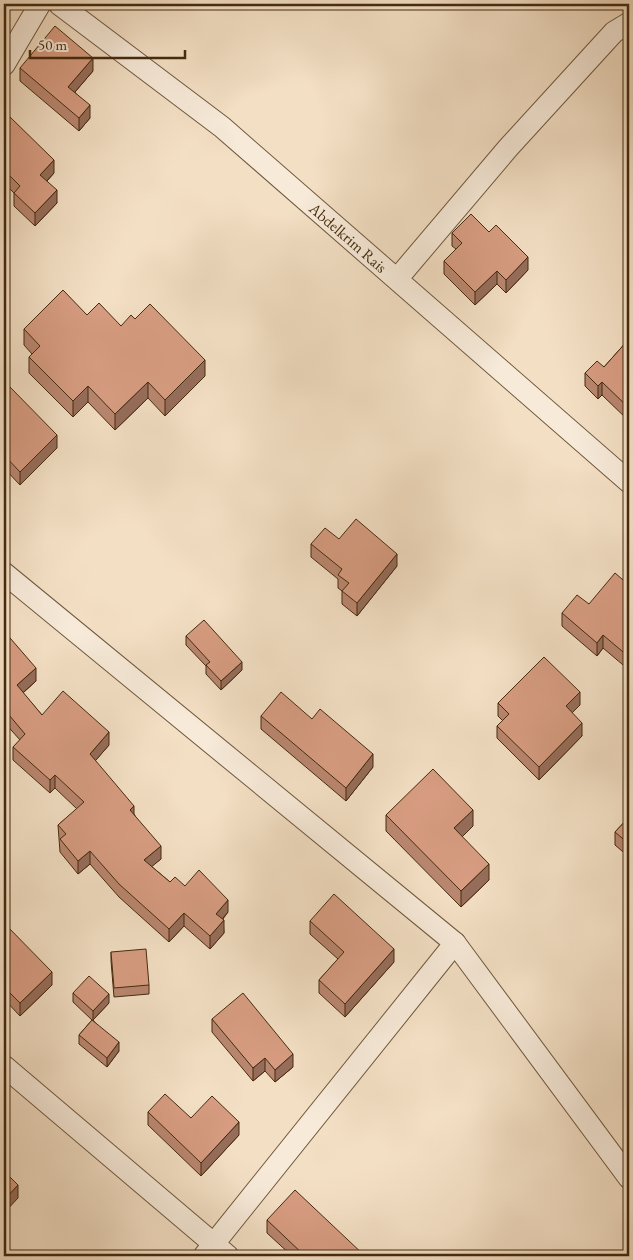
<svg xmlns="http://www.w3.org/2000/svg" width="633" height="1260" viewBox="0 0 633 1260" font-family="'EB Garamond',serif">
<rect width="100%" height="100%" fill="#f3dfc4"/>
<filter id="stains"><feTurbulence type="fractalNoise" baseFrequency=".004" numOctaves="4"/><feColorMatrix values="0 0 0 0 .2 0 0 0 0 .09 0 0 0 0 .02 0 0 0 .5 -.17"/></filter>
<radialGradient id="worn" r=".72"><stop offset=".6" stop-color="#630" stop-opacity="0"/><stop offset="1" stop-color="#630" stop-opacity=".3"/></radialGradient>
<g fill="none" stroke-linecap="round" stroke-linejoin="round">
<!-- minor casing -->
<g stroke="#70583c" stroke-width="23">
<g id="minor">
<path id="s1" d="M59 4 222 127 629 482"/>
<path d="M4 65 40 4"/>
<path d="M397 279 508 148 614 32 629 23"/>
<path d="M4 573 455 943 629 1178"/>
<path d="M4 1066 228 1256"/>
<path d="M204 1256 455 943"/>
</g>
</g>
<!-- minor -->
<use href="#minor" stroke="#f7ead9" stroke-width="21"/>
</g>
<!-- wall -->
<path fill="#b9866f" stroke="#442b0e" d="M20 68 93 71 75 92 90 118 79 131 20 81Z
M4 120 54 173 47 181 57 203 35 226 14 206V193L4 183Z
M489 232 528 270 506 293 497 284 475 305 444 274V261L456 249 452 246V233Z
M87 315 121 326 135 319 205 376 165 416 148 398 115 430 88 402 73 417 29 373V357L32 354 24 345V329Z
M629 339V421L602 395 598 399 585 386V373L604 367Z
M4 393 57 448 20 485 4 468Z
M339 539 397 566 357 616 342 604V591L338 588V579L311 557V544Z
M629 585V670L603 648 597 656 562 626V613L589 604Z
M4 631 36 681 23 693 42 715 109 745 95 761 134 814 161 859 151 866 170 882 185 886 228 912 223 919 224 933 210 949 184 926 169 942 119 897 90 864 78 874 60 852 58 825 77 809 55 788 50 793 13 760V747L20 740 4 722Z
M186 636 242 670 221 690 206 674V666L186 645Z
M498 703 580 705 572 713 582 736 539 780 497 738V726L503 721 498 716Z
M261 716 312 719 373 767 346 801 261 729Z
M386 815 473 826 462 837 489 880 461 907 386 831Z
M629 817V857L615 845V832Z
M310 921 394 962 345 1017 319 993V980L338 959 310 934Z
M4 923 52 985 20 1016 4 999Z
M111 952 149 985V994L114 997 111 961Z
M73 993 109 1003 93 1020 119 1051 107 1067 79 1044V1035L92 1020 73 1002Z
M212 1019 293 1067 275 1082 265 1071 253 1081 212 1032Z
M148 1112 191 1118 239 1135 201 1176 148 1125Z
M267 1220 365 1256H292L267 1233Z"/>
<!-- shaded-wall -->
<path fill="#966d5a" stroke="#442b0e" d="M93 58V71L68 100V87Z
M90 105V118L79 131V118Z
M54 160V173L40 188V175Z
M57 190V203L35 226V213Z
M528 257V270L506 293V280Z
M497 271V284L475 305V292Z
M205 360V376L165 416V400Z
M148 382V398L115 430V414Z
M602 382V395L598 399V386Z
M88 386V402L73 417V401Z
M57 435V448L20 485V472Z
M397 554V566L357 616V603Z
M603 635V648L597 656V643Z
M242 662V670L221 690V681Z
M36 668V681L17 698V685Z
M580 692V705L566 719V706Z
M582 723V736L539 780V767Z
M109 732V745L90 767V754Z
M373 754V767L346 801V788Z
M55 775V788L50 793V780Z
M134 806V819L130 810Z
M473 810V826L454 845V828Z
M161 846V859L144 873V860Z
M90 851V864L78 874V861Z
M489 864V880L461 907V891Z
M228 900V912L216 926V914Z
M184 913V926L169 942V929Z
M224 920V933L210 949V936Z
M394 949V962L345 1017V1004Z
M52 972V985L20 1016V1003Z
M109 994V1003L93 1020V1011Z
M119 1042V1051L107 1067V1058Z
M293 1054V1067L275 1082V1070Z
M265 1058V1071L253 1081V1068Z
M239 1122V1135L201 1176V1163Z
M18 1185V1198L4 1213V1200Z
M5 1238V1251L4 1252V1239Z"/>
<!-- building -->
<path fill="#d79c81" stroke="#442b0e" d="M55 26 93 58 68 87 90 105 79 118 20 68Z
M8 115 54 160 40 175 57 190 35 213 14 193 20 186 4 170V120Z
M471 214 489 232 496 225 528 257 506 280 497 271 475 292 444 261 462 243 452 233Z
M63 290 87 315 99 303 121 326 131 315 135 319 150 304 205 360 165 400 148 382 115 414 88 386 73 401 29 357 40 346 24 329Z
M629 339V408L602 382 598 386 585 373 597 361 604 367Z
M10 387 57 435 20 472 4 455V393Z
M356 519 397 554 357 603 342 591 349 583 338 575 342 569 311 544 325 528 339 539Z
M615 573 629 585V597L628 598 629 599V657L603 635 597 643 562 613 577 595 589 604Z
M204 620 242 662 221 681 206 665 210 662 186 636Z
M4 631 36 668 17 685 42 715 63 691 109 732 90 754 134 806 130 810 161 846 144 860 170 882 175 877 185 886 199 870 228 900 216 914 224 920 210 936 184 913 169 929 119 884 90 851 78 861 60 839 66 834 58 825 84 802 55 775 50 780 13 747 25 734 4 709Z
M544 657 580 692 566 706 582 723 539 767 497 726 509 714 498 703Z
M281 692 312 719 320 709 373 754 346 788 261 716Z
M433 769 473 810 454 828 489 864 461 891 386 815Z
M629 817V844L615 832Z
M334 894 394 949 345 1004 319 980 344 952 310 921Z
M4 923 52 972 20 1003 4 987Z
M146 949 149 985 114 988 111 952Z
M89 976 109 994 93 1011 73 993Z
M243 993 293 1054 275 1070 265 1058 253 1068 212 1019Z
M92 1020 119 1042 107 1058 79 1035Z
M165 1094 191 1118 212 1096 239 1122 201 1163 148 1112Z
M4 1171 18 1185 4 1200Z
M295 1190 365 1256H305L267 1220Z
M394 1253 397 1256H392Z"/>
<g text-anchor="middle" stroke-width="4" stroke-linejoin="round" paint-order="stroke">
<!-- street labels -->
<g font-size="16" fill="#442b0e" stroke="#f7ead9">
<text dy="6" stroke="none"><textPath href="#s1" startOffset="372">Abdelkrim Rais</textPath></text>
</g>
</g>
<!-- margin -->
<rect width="633" height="1260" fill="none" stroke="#f3dfc4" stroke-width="20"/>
<rect x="5" y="5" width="623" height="1250" fill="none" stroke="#442b0e" stroke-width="2.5"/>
<rect x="10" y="10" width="613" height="1240" fill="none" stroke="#442b0e"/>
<!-- scale -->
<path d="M30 50v8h155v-8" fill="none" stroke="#442b0e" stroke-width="2.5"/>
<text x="38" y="50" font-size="15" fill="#442b0e" stroke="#f7ead9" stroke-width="4" paint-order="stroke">50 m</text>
<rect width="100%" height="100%" filter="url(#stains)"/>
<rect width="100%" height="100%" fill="url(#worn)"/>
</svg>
